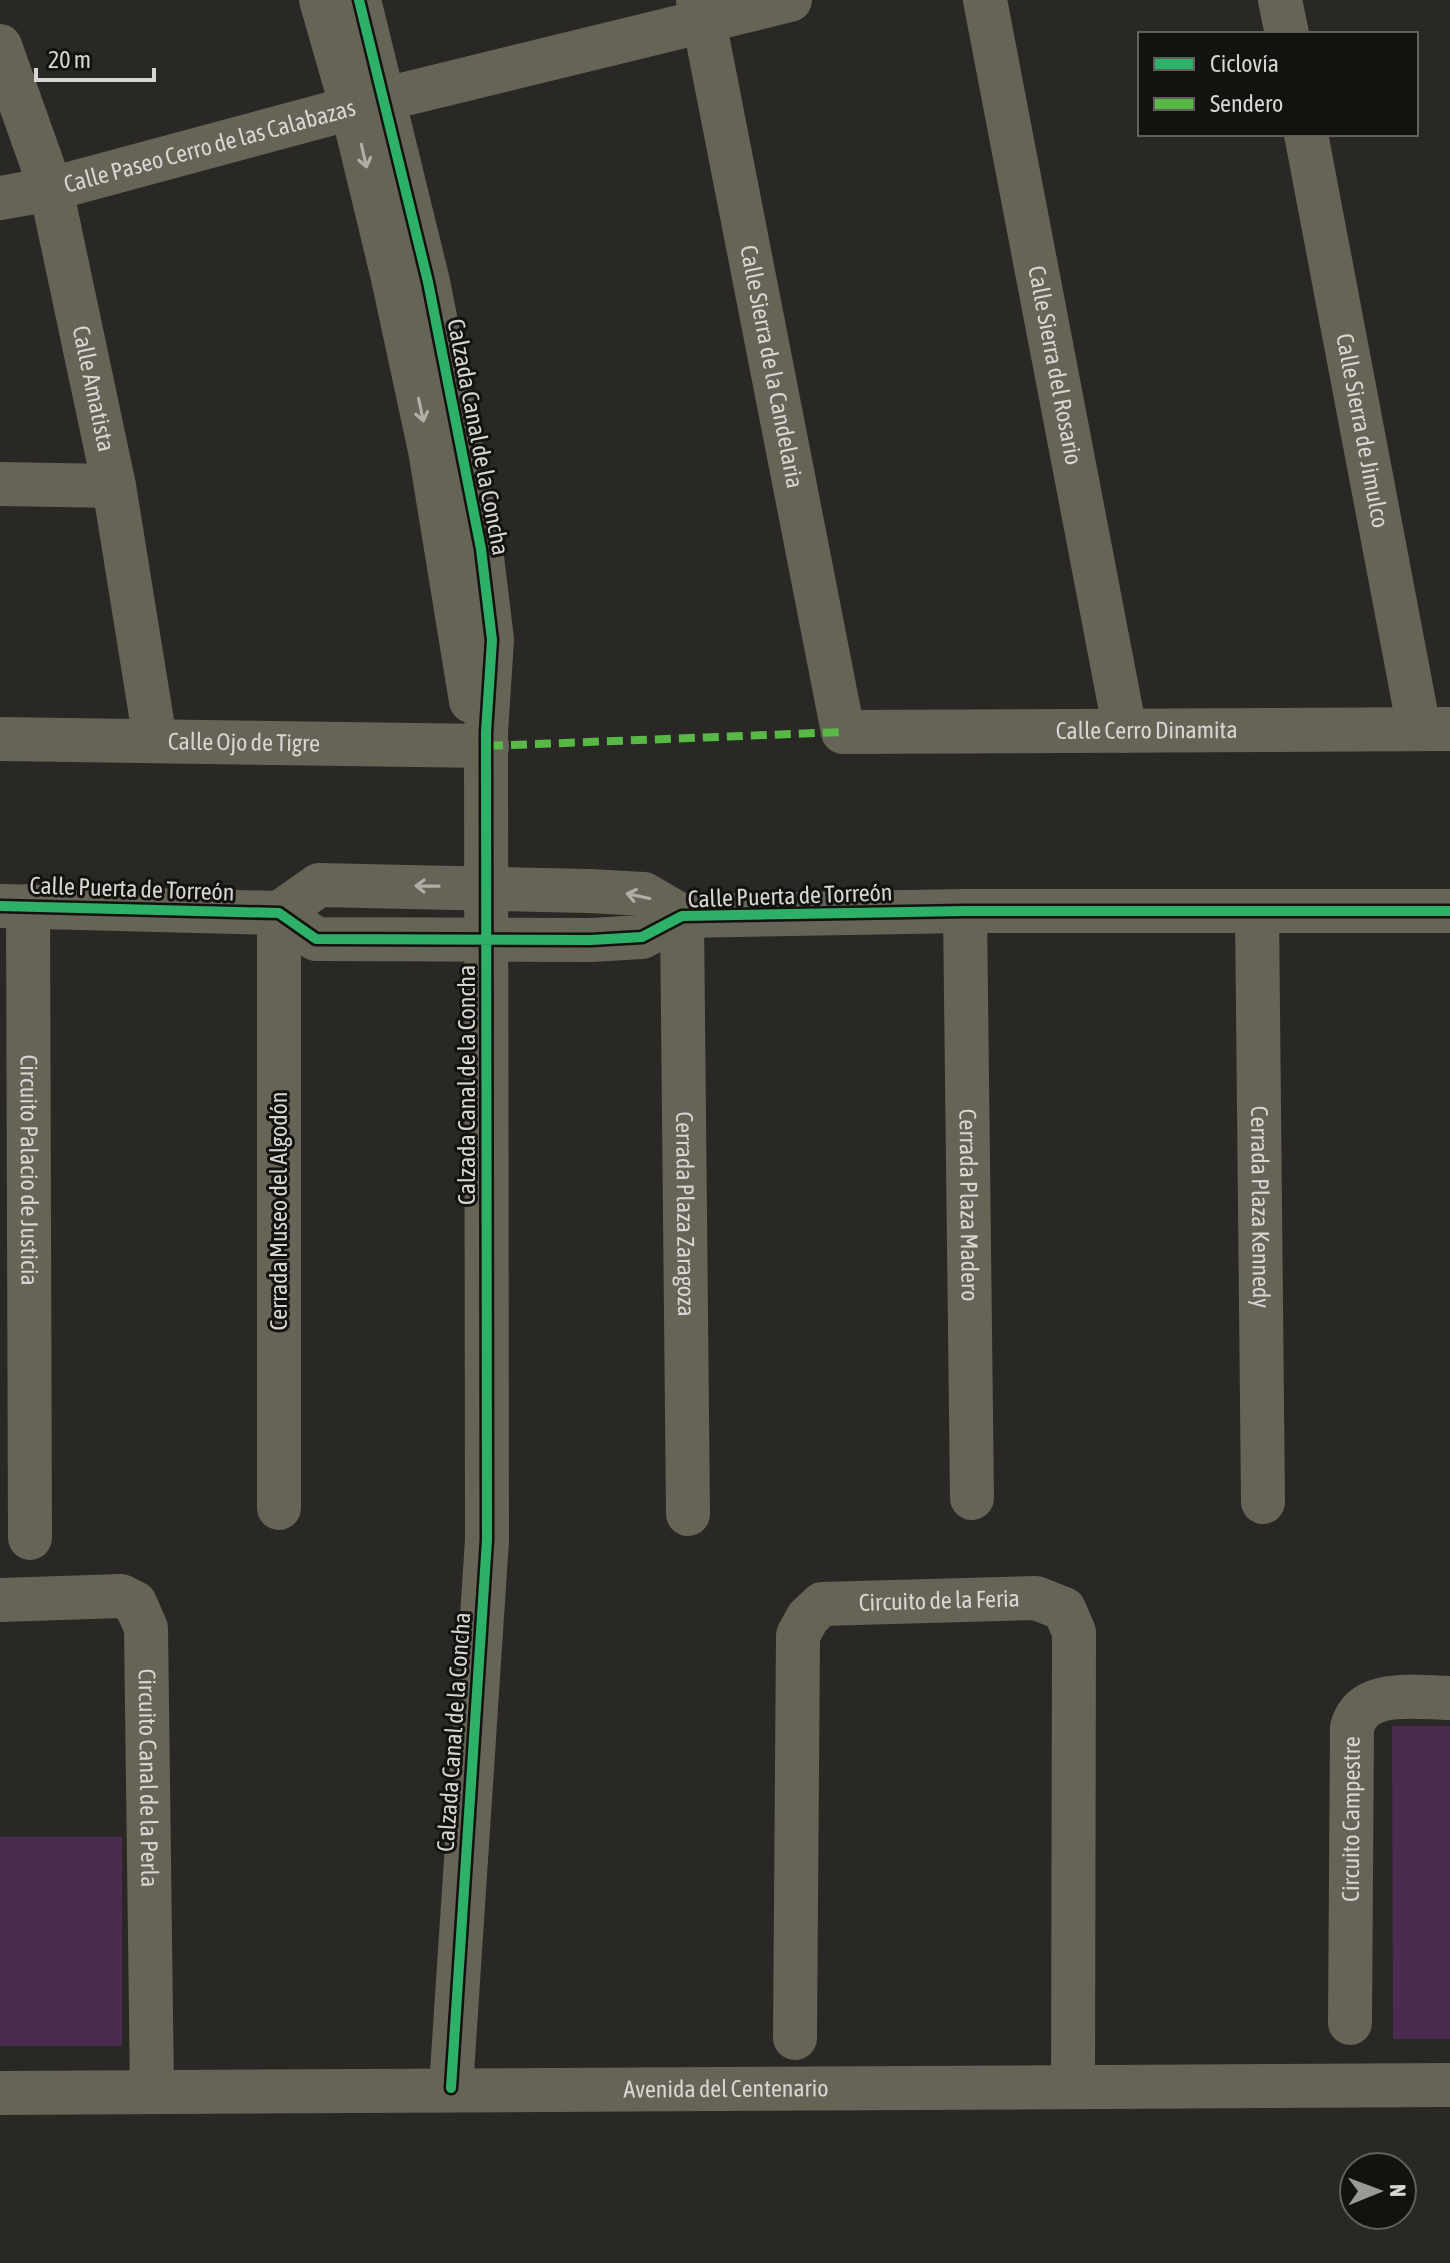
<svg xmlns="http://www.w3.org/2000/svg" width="1450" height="2263" viewBox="0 0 1450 2263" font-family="'Asap Condensed',sans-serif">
<rect width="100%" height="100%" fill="#292825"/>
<!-- green -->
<path fill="#4b2b4f" d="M1392 1726H1450V2039H1393Z
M0 1837H122V2046H0Z"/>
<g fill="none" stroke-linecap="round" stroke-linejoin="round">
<!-- minor -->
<g stroke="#666357" stroke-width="44">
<path d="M321 0 352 108 393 278 430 450 471 701"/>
<path d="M359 0 428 282 481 549 492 640 486 732 487 1540 451 2088"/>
<path id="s1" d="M698 0 704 21 843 732 1450 729"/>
<path id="s2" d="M985 0 1125 731"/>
<path d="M1280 0 1287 34"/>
<path id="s3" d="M0 46 51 189 114 486 155 740"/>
<path id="s4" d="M1306 134 1419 729"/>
<path id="s5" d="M0 198 51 189 385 99 790 0"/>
<path d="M0 484 114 486"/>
<path id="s6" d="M0 739 487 746"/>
<path d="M0 906 279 913 316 939 591 940 642 937 682 916 965 911H1450"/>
<path id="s7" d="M28 906 30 1538"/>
<path id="s8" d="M965 911 972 1498"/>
<path id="s9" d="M1257 911 1263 1502"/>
<path d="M279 913V1508"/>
<path d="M279 913 319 885 589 891 644 894 682 916"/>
<path id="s10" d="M682 916 688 1514"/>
<path id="s11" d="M0 1600 121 1596 135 1603 146 1628 152 2092"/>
<path id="s12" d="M1350 2023 1352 1727C1364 1687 1416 1698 1450 1698"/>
<path id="s13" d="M795 2038 798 1635 808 1617 822 1604 1036 1598 1064 1609 1074 1632 1073 2086"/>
<path id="s14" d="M0 2093 1450 2085"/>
</g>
<!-- quiet -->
<path stroke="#58b947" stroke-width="8" stroke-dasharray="16 8" stroke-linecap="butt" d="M487 746 843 732"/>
<!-- cycleway casing -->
<g stroke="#13120f" stroke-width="15">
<path id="cycleway" d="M359 0 428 282 481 549 492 640 486 732 487 1540 451 2088
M0 906 279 913 316 939 591 940 642 937 682 916 965 911H1450"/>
</g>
<!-- cycleway -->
<use href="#cycleway" stroke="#2db169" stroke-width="10"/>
</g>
<!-- one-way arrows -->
<defs><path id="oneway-shaft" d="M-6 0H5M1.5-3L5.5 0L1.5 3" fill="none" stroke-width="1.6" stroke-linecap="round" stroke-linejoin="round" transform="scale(2)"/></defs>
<g stroke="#afaea7">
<use href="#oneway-shaft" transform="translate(364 156) rotate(77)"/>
<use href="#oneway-shaft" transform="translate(421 410) rotate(78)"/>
<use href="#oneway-shaft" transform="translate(427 886) rotate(-179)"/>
<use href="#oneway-shaft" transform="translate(638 896) rotate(-168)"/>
</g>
<g text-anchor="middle" stroke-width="6" stroke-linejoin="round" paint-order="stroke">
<!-- street labels -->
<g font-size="24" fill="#d7d6d2" stroke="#13120f">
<text dy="8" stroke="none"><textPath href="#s5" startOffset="216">Calle Paseo Cerro de las Calabazas</textPath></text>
<text dy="8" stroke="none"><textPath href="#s2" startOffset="372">Calle Sierra del Rosario</textPath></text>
<text dy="8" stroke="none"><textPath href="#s1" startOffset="374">Calle Sierra de la Candelaria</textPath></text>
<text dy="8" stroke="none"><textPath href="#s3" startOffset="356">Calle Amatista</textPath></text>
<text dy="8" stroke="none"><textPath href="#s4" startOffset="302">Calle Sierra de Jimulco</textPath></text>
<text transform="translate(478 437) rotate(79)" y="8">Calzada Canal de la Concha</text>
<text dy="8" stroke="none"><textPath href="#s1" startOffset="1050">Calle Cerro Dinamita</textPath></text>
<text dy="8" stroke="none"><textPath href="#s6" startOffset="244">Calle Ojo de Tigre</textPath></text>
<text transform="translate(132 889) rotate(2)" y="8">Calle Puerta de Torreón</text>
<text transform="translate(790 896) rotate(-2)" y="8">Calle Puerta de Torreón</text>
<text transform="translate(467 1085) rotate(-90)" y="8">Calzada Canal de la Concha</text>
<text dy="8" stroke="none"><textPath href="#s7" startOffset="264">Circuito Palacio de Justicia</textPath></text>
<text dy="8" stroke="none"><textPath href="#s8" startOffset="294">Cerrada Plaza Madero</textPath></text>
<text dy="8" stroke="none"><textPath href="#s9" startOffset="296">Cerrada Plaza Kennedy</textPath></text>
<text transform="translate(279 1211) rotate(-90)" y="8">Cerrada Museo del Algodón</text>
<text dy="8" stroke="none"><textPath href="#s10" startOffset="298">Cerrada Plaza Zaragoza</textPath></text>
<text dy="8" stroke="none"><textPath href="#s13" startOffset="560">Circuito de la Feria</textPath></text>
<text transform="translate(454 1732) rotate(-86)" y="8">Calzada Canal de la Concha</text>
<text dy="8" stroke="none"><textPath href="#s11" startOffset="314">Circuito Canal de la Perla</textPath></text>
<text dy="8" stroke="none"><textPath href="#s12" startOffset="204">Circuito Campestre</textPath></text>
<text dy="8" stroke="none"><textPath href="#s14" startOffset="726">Avenida del Centenario</textPath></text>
</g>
</g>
<!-- legend -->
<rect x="1138" y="32" width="280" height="104" fill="#13120f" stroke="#61605d" stroke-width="2"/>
<rect x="1154" y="58" width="40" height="12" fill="#2db169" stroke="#61605d" stroke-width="2"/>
<text x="1210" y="72" font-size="24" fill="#d7d6d2">Ciclovía</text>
<rect x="1154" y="98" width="40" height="12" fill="#58b947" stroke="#61605d" stroke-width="2"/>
<text x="1210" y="112" font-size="24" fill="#d7d6d2">Sendero</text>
<!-- north arrow -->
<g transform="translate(1378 2191) rotate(89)"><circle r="38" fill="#13120f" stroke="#61605d" stroke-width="2"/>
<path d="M0-6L14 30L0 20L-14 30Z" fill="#9a9995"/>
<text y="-12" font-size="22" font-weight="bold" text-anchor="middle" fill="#d7d6d2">N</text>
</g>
<!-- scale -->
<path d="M36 68v12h118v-12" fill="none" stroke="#d7d6d2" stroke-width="4"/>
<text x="48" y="68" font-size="24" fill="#d7d6d2" stroke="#13120f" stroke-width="6" paint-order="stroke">20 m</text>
</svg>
